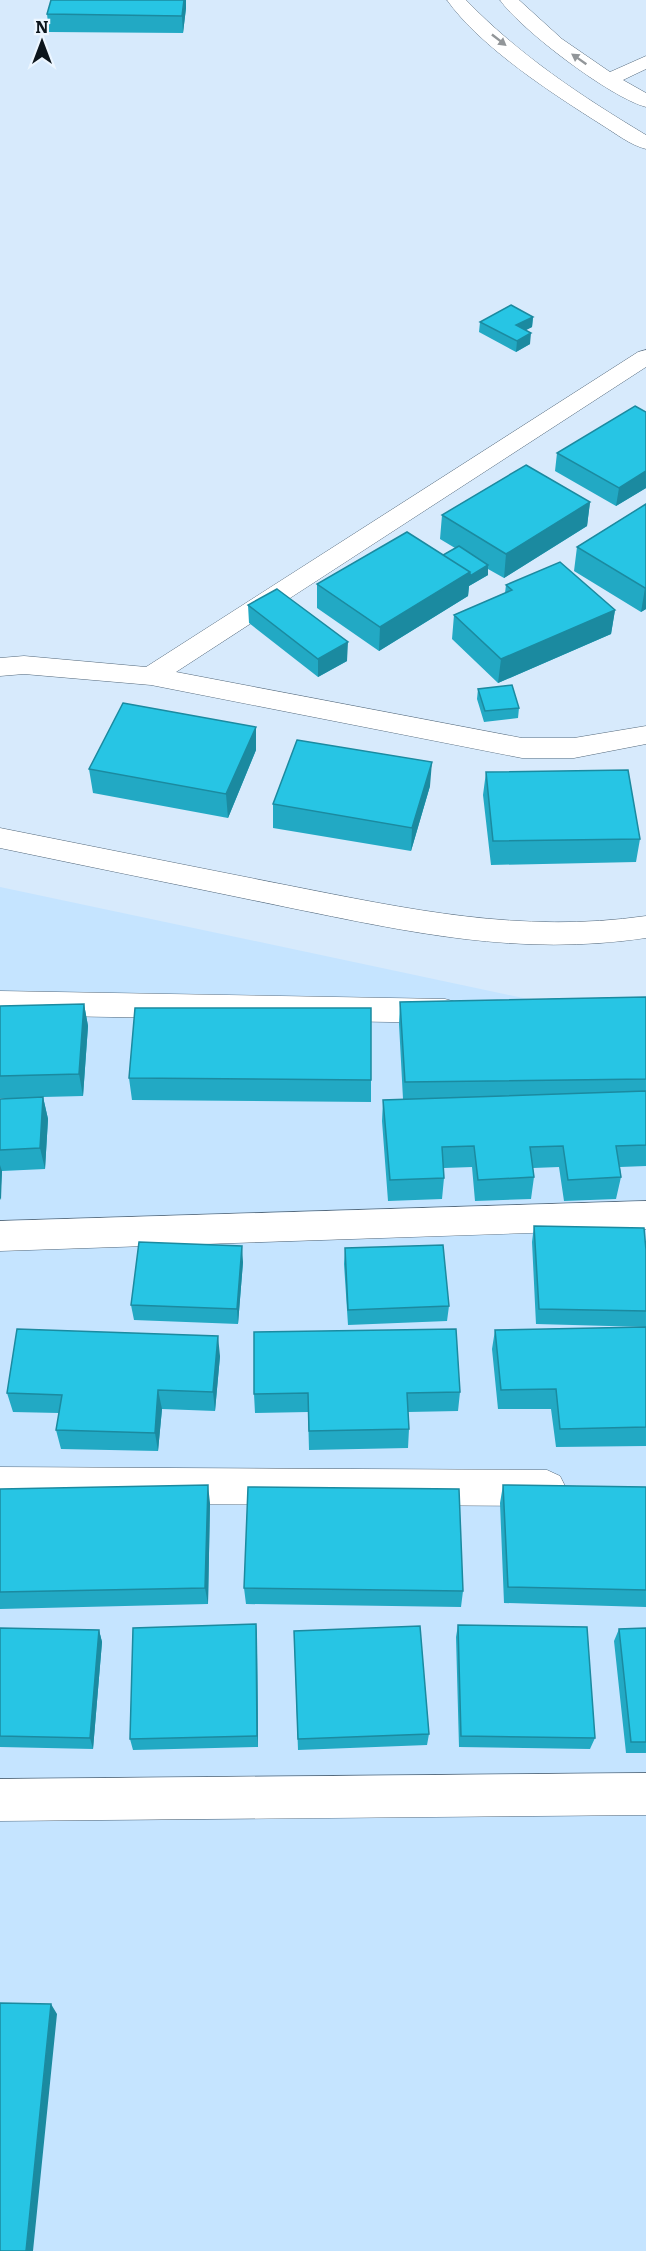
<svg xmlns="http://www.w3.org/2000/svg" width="646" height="2251" viewBox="0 0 646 2251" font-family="Literata,serif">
<rect width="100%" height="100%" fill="#d7eafc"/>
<!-- built -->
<path fill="#c5e4ff" d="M0 887 646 1024V2251H0Z"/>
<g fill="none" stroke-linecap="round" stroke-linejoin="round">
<!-- minor casing -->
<g stroke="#53687b" stroke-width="1">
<path id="minor" d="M447 0H466C519 55 581 96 646 135V149C630 145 615 133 602 125 553 94 480 47 447 0Z
M500 0H519L562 39 610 72 646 56V69L623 80 646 93V107C611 98 521 30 500 0Z
M646 350V367L176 672 522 738H574L646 726V744L574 758H522L151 685 24 674 0 676V658L24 656 146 667 638 352Z
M0 828C95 847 190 866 286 885 408 909 521 934 646 916V938C519 957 409 932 286 907 190 887 95 868 0 848Z
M0 991 445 999 456 1002 461 1011 456 1020 445 1023 0 1015Z
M646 1201V1229L0 1251V1221Z
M0 1467 547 1470 560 1476 566 1488 560 1500 547 1506 0 1503Z
M646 1773V1815L0 1821V1779Z"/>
</g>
<!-- minor -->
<use href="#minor" fill="#fff" fill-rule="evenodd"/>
</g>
<!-- wall -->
<path fill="#22a9c4" d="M186 8 183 33 49 32 47 14Z
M533 317 532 327 525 330 530 344 516 352 479 332 480 322Z
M646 412V488L616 506 555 471 557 453Z
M590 502 587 526 504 578 488 569V575L469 586 468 596 379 651 317 608V584L443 555 455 548 440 539 442 515Z
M646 504V609L641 612 574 571 577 547Z
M506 585 615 610 611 634 498 683 452 639 454 615 505 593Z
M248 605 347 661 318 677 249 623Z
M478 689 519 708 518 718 484 722 477 699Z
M256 727V750L228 818 93 793 89 769Z
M486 772 640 839 636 862 491 865 483 795Z
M430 786 411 851 273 828V804Z
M646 997V1166L620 1167 621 1177 616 1199 564 1201 559 1167 533 1168 534 1177 531 1199 475 1201 472 1167 444 1168V1178L442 1199 388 1201 382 1121 383 1100 403 1099 399 1024 400 1002Z
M84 1004 88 1026 83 1096 43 1097 48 1119 45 1169 2 1171 0 1200V1099L24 1098H0V1006Z
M129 1078 371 1080V1102L132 1100Z
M534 1226 646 1250V1327L536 1324 532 1242Z
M345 1248 449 1306 447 1321 348 1325 344 1264Z
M243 1262 238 1324 134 1320 131 1305Z
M646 1327V1446L556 1447 551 1409H498L492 1349 495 1330Z
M220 1356 215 1411 162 1409 158 1451 61 1449 56 1430 59 1413 13 1412 7 1393Z
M460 1392 458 1411 408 1412 409 1429 408 1448 309 1450 308 1412 255 1413 254 1394Z
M503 1485 646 1487V1607L504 1603 500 1503Z
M0 1489 210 1503 208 1604 0 1609Z
M244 1588 463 1591 461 1607 246 1604Z
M256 1624 257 1636 258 1747 133 1750 130 1739Z
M458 1625 595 1738 590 1749 459 1747 456 1637Z
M0 1628 99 1630 102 1642 93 1749 0 1747Z
M646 1628V1753H626L614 1641 619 1629Z
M294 1631 429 1734 427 1745 298 1750Z"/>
<!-- shaded-wall -->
<path fill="#1b8aa0" d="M184 0H186V8L183 33 182 16Z
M533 317 532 327 515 336 516 325Z
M531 333 530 344 516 352 517 341Z
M646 471V488L616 506 619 488Z
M590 502 587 526 504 578 506 554Z
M488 565V575L469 586 468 596 379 651 380 627 470 572Z
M645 588H646V609L641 612Z
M615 610 611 634 498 683 501 659Z
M348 642 347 661 318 677V659Z
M256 727V750L228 818 226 794Z
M432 762 430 786 411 851 412 828Z
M84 1004 88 1026 83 1096 79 1074Z
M43 1097 48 1119 45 1169 40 1148Z
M0 1165 2 1171 1 1200 0 1198Z
M242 1246 243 1262 238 1324 237 1309Z
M218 1336 220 1356 215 1411 213 1392Z
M158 1390 162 1409 158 1451 155 1433Z
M208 1485 210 1503 208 1604 205 1588Z
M256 1624 257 1636 258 1747 257 1736Z
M99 1630 102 1642 93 1749 90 1738Z
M51 2004 57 2014 33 2251H26Z"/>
<!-- building -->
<path fill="#27c5e4" stroke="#1b8aa0" stroke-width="1.5" d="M51 0H184L182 16 47 14Z
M511 305 533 317 516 325 531 333 517 341 480 322Z
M635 406 646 412V471L619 488 557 453Z
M526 465 590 502 506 554 442 515Z
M646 504V588H645L577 547Z
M407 532 470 572 380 627 317 584Z
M459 546 488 565 470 576V572L443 555Z
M560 562 615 610 501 659 454 615 512 590 506 585Z
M277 589 348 642 318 659 248 605Z
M512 685 519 708 485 711 478 689Z
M123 703 256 727 226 794 89 769Z
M297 740 432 762 412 828 273 804Z
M628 770 640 839 493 841 486 772Z
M646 997V1079L405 1082 400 1002Z
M84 1004 79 1074 0 1076V1006Z
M135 1008H371V1080L129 1078Z
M646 1091V1145L616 1146 621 1177 568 1180 563 1146 530 1147 534 1177 478 1180 474 1146 442 1147 444 1178 390 1180 383 1100Z
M43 1097 40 1148 0 1150V1099Z
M534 1226 644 1228 646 1250V1311L539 1309Z
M139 1242 242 1246 237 1309 131 1305Z
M443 1245 449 1306 348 1310 345 1248Z
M646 1327V1427L560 1429 556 1389 501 1390 495 1330Z
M17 1329 218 1336 213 1392 158 1390 155 1433 56 1430 62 1395 7 1393Z
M456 1329 460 1392 407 1393 409 1429 309 1431 308 1393 254 1394V1332Z
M208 1485 205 1588 0 1592V1489Z
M503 1485 646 1487V1590L508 1587Z
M248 1487 459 1489 463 1591 244 1588Z
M256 1624 257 1736 130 1739 133 1628Z
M458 1625 587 1627 595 1738 461 1736Z
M420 1626 429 1734 298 1739 294 1631Z
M0 1628 99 1630 90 1738 0 1736Z
M646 1628V1742H631L619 1629Z
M0 2003 51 2004 26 2251H0Z"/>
<!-- one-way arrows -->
<defs><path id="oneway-solid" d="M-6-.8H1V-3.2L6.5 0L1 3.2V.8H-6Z" transform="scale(1.5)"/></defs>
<g fill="#929699">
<use href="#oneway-solid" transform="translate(499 40) rotate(38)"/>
<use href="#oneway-solid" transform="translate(579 59) rotate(-145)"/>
</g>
<!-- north arrow -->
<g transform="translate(42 42)" stroke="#ecf6ff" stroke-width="4.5" paint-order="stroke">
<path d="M0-4.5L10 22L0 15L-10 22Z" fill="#0c151c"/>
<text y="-9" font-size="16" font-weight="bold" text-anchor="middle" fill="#0c151c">N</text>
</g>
</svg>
